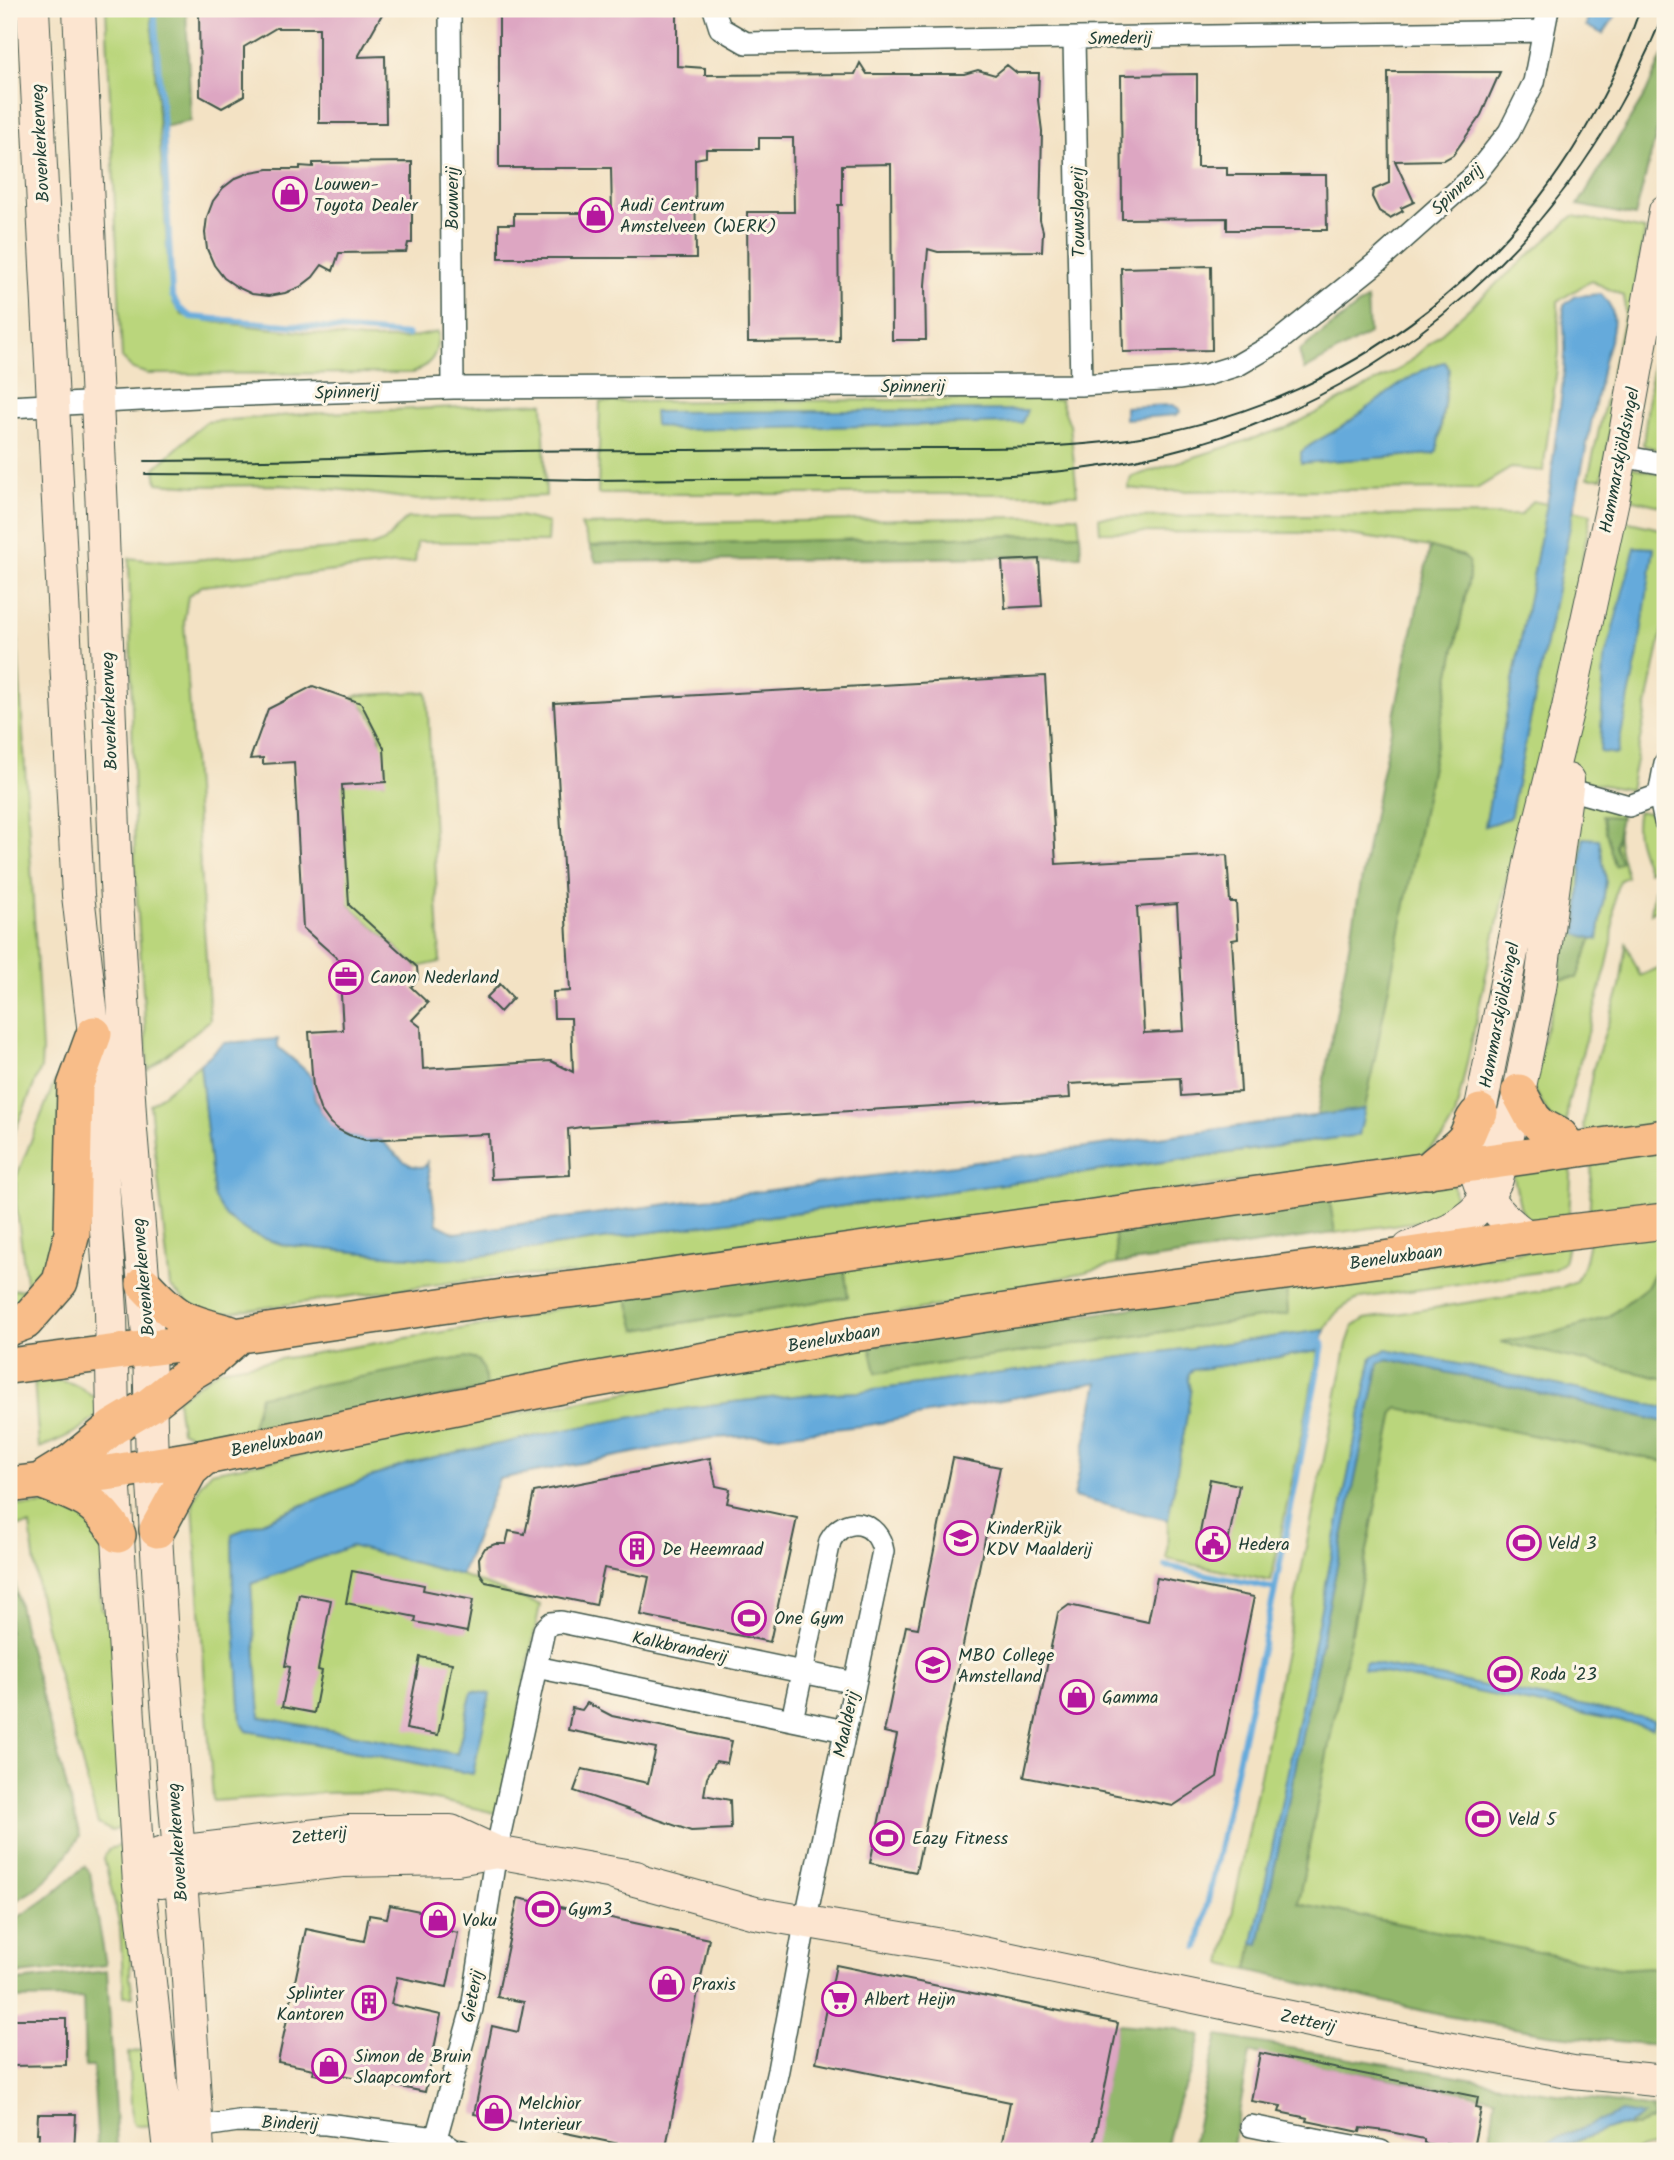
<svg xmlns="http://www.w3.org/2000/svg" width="1674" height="2160" viewBox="0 0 1674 2160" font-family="Kalam,sans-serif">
<rect width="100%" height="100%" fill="#fcf5e5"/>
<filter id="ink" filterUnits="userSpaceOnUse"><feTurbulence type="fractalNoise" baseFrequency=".0143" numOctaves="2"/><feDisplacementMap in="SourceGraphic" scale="14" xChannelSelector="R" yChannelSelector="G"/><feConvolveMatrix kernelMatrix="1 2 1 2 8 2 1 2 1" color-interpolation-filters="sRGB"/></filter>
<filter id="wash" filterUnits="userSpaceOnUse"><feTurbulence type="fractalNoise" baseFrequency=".00686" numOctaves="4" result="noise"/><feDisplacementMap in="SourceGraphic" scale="28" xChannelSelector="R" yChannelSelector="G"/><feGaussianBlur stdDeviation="1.57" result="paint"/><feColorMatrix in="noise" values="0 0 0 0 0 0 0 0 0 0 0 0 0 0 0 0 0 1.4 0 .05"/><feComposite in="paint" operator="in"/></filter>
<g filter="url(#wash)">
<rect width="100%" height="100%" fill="#f3e2c4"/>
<!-- green -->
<path fill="#bad67c" stroke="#6c8a58" stroke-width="2" fill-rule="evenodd" d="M106 9H151L169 279 174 304 182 315 214 322 363 339H404L438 332C438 354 433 364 412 373L148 374 133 369 122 358Z
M1573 216 1645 230 1602 478H1588L1625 314 1624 296 1591 281 1558 301 1559 353 1543 471 1511 468 1476 489 1159 491 1128 488 1131 477 1289 427 1402 368ZM1445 362 1449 369 1440 435 1434 454 1301 463 1309 446 1341 427 1416 375 1436 364Z
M1665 291V419L1663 436 1665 437V452L1643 445 1656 338Z
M1060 399 1070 425 1077 494H598L600 402Z
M543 403 546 496 418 500 355 491 278 485 196 486 157 483 155 468 206 422 304 414Z
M1627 466 1665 475V507L1621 497Z
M1532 501 1547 504 1485 826 1510 818 1573 510 1591 514 1532 810 1507 879 1455 1117 1442 1139 1422 1155 608 1273 508 1276 470 1280 202 1316 170 1286 150 1105 200 1064 214 1198 251 1234 283 1245 397 1256 448 1259 488 1255 1359 1135 1469 577V562L1463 556 1430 547 1337 533 1100 532 1099 517 1521 515Z
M519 516 548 523 547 542H417L415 562 202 586 188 596 184 621 210 1020 148 1070 135 868 129 558 166 562 372 546 385 541 407 518Z
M1078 516 1080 534 590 546 581 525Z
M1616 519 1665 530V615L1630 790 1565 778ZM1636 547 1654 549 1617 754 1600 752Z
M9 581H11L16 618 42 1050 41 1068 9 1145Z
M427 692 440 962 417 967 348 904 340 771 384 782C382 747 384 720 353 697L359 695Z
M1582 802 1622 808C1613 836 1620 850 1627 877L1620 880 1615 893 1612 942 1606 969 1568 1103 1566 1126 1552 1121 1533 1087 1537 1061 1560 979 1562 942 1577 812ZM1599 839 1606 880 1598 940Z
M1638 811 1654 814 1665 846V864L1648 871C1641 850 1632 833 1638 811Z
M1665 883V904L1651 913 1655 886Z
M1626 944 1640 976 1665 965V1408L1387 1349 1372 1357 1248 1970 1222 1964 1347 1344 1353 1327 1365 1319 1560 1288 1576 1281 1584 1265 1588 1246 1592 1159 1583 1125 1593 1069 1620 987Z
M68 1073 59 1257 9 1317V1305L13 1304 12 1290 27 1289 16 1203V1178L55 1081Z
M1572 1159 1569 1218 1537 1222 1525 1217 1520 1206 1513 1173Z
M1452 1178 1458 1216 1335 1233 1329 1197Z
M1114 1226 1117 1264 980 1298 212 1442 194 1437 181 1431 177 1399 220 1369 509 1321 582 1302 627 1295 636 1330 848 1297 844 1266Z
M1568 1245 1564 1262 1553 1270 1361 1298C1342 1306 1334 1312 1325 1330L859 1392C742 1396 627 1416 513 1441 478 1449 439 1454 405 1465 346 1485 290 1511 232 1534L233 1588 241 1722 247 1731 472 1774 489 1694 472 1691 457 1754 260 1717 251 1584 351 1546 461 1575 540 1605 499 1814C467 1806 435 1799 403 1795 340 1788 275 1797 213 1801L193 1504 200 1485 211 1472 870 1346 877 1373 1288 1314 1286 1286Z
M1319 1351 1271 1581 1167 1559 1168 1520 1191 1393 1188 1381 1189 1373 1193 1370Z
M34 1379C69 1380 73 1381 101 1402L100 1413C82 1431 62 1439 39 1448Z
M1395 1398 1665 1451V1971L1647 1968 1621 1969 1298 1903 1350 1633H1352Z
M66 1503 93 1516 111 1566 98 1579 102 1609 114 1620 125 1826 112 1831 98 1824 47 1631 38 1590 30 1525 9 1527 10 1547 17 1596 9 1592V1504L29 1506Z
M126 1844 131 1934 130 1978 133 1996H124L120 1927 104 1858 108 1849Z
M142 2050 159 2125 139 2126 134 2125 132 2120 128 2053Z
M1652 2108 1665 2110V2142L1633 2151H1549L1617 2126H1638L1654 2119Z"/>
<!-- forest -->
<path fill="#93b76c" stroke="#597a50" stroke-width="2" d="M151 9H186L191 121 159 128Z
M1662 57 1665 59V101L1635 216 1578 205 1646 93Z
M1367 299 1369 334 1304 370 1299 351Z
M1080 534 1081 556 596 562 590 546Z
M1430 547 1463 556 1469 562V577L1365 1109 1317 1116 1380 782Z
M1602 816 1621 817 1615 846 1621 862 1615 866Z
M1567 914 1578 915 1577 934 1592 938 1577 978 1560 979 1562 942 1569 929Z
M1329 1197 1335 1233 1117 1264 1114 1226Z
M1665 1250V1379L1500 1342 1557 1332 1608 1317 1648 1286Z
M844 1266 848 1297 636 1330 627 1295Z
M1286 1286 1288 1314 876 1373 870 1346Z
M466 1357 478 1360 484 1370 486 1389 250 1434 260 1396Z
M1388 1359 1665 1422V1462L1398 1408 1394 1412 1298 1903 1621 1969 1650 1967 1665 1971V2046L1548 2034 1441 2015 1248 1970 1253 1943H1259L1379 1363Z
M9 1592 17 1596 27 1641 80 1836C61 1866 43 1889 9 1904Z
M85 1866 90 1873 106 1965 9 1975V1921C38 1909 61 1886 85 1866Z
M107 1971 117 2146H123V2151H98L93 2067H85L83 1998 9 1999V1982Z
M1117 2024 1177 2029 1201 2036 1191 2074 1179 2099 1165 2151H1091Z
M1218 2036 1464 2077 1535 2091 1652 2108 1654 2119 1638 2126 1627 2125 1642 2116 1538 2145 1524 2151H1489L1495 2098 1250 2053 1232 2151H1192L1203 2094Z"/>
<!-- water -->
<path fill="#65aadb" stroke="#427488" stroke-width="2" d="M1589 9H1620L1603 34 1586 26Z
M1601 294C1623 315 1611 335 1604 361L1510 818 1485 826 1551 483C1553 440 1564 397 1565 354 1566 337 1562 322 1564 305L1576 296Z
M1445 362 1449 369 1437 451 1434 454 1301 463V452C1314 441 1329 435 1343 426 1369 409 1417 366 1445 362Z
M1173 405 1179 409 1180 412 1176 415 1125 419V407Z
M1027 410 1022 423 676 430 655 425 654 412Z
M1635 547 1654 548 1638 654 1617 754 1600 752 1604 661Z
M1583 838 1599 839 1606 880 1598 940 1577 934Z
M278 1039V1047C286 1054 307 1070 311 1077 315 1082 313 1092 315 1099 325 1125 352 1143 380 1139 392 1150 409 1172 425 1166L427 1162 437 1224 455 1233 1365 1109 1359 1135 488 1255 448 1259 397 1256 283 1245 251 1234 226 1217 214 1198 200 1064 224 1043Z
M1325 1330 1319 1351 1193 1370 1189 1373 1188 1381 1191 1393 1168 1520 1074 1497 1098 1382 869 1425 780 1435 710 1438 499 1479 461 1575 351 1546 251 1584 260 1717 457 1754 472 1691 490 1694 473 1774 247 1731 241 1722 233 1588 232 1534C290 1512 346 1485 404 1465 439 1454 477 1449 513 1441 627 1416 742 1396 859 1392Z
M1387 1349 1665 1408V1422L1388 1359 1379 1363 1259 1944 1253 1943 1372 1357Z
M1365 1662 1655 1720 1653 1728 1364 1669Z
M1622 2112 1643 2116 1627 2125 1617 2126 1549 2151H1524Z"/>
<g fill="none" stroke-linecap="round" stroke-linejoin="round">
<!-- stream -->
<path stroke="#65aadb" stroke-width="6" d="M154 9 163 128 172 295 179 308 191 317 408 335
M1166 1566 1275 1589 1198 1947
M1275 1589 1323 1344 1319 1339"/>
</g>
<g id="blocks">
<!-- building -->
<path fill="#dda6c2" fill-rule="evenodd" d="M199 9H385L358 57 385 56 386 123H319V28H276L244 47V96L222 108 200 96Z
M499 9H677V66L705 68V75L855 74 860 63 867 74H964L978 70 995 75 1007 65 1017 73H1039L1038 100 1042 131 1040 220 1043 231 1042 251 938 252 928 249 925 285 926 340H892L891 164 842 165V205H838L839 341 748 342 747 212H794L793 138H759V149H706V157L695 159 696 258H499V224H514V213H612L611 168H499Z
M1388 72H1500L1481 115 1453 155 1444 160 1395 161 1414 202 1401 208 1403 211 1390 218 1379 211 1372 197 1373 190 1389 183Z
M1197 74V167H1227V175H1326L1327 230H1227V218L1122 219 1121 75Z
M412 162V243H408L406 252 339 253 333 271 322 265 313 277 300 287 285 293 269 296 252 294 237 287 224 278 214 265 207 249 205 233 207 217 213 201 223 188 236 178 251 172 268 169H300V166L313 167V163Z
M1211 266 1212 350 1123 352 1121 268Z
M1039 559 1042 606 1005 608 1002 561Z
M1045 676 1056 864 1227 855 1230 902H1236L1238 939 1232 940 1241 1092 1181 1096 1180 1078 1069 1084 1070 1098 581 1127 568 1129 570 1175 491 1179 489 1134 365 1140 349 1135 339 1130 330 1123 320 1109 313 1088 309 1032 343 1030 339 960 303 928 294 762 263 764V758L250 759 268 709 313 686 361 703 384 748 386 782 342 785 349 905 417 967 418 979 411 987 428 1003 412 1020 421 1027 423 1069 551 1061 573 1072 571 1018H554L553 992 570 991 554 703ZM1177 904 1184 1031 1144 1033 1137 907Z
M500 984 513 998 500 1012 486 998Z
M710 1458 716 1486 730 1489 727 1503 797 1518 770 1642 641 1615 649 1577 604 1568 596 1605 486 1582 480 1573 479 1558 485 1548 495 1544H506L509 1531 525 1534 534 1492Z
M953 1458 1000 1467 916 1872 870 1863 897 1735 884 1732 906 1626 918 1628Z
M1210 1479 1239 1485 1226 1554 1197 1549Z
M352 1571 424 1585 423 1590 473 1600 467 1632 415 1622 416 1617 346 1603Z
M1157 1578 1254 1597 1217 1777 1173 1806 1024 1777 1058 1613 1069 1605 1148 1622Z
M299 1594 331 1600 318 1670 322 1671 314 1713 282 1707 290 1667 285 1666Z
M420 1657 452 1663 438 1735 406 1729Z
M587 1703 612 1716 732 1741 727 1763 716 1761 707 1777 704 1795 730 1800 731 1829 691 1831 574 1791 582 1769 648 1783 656 1748 568 1730 572 1708 582 1710Z
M518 1898 709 1939 665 2151H653L474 2114 492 2026 518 2032 524 2002 497 1997Z
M390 1905 449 1917 446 1930 458 1933 447 1987 397 1977 391 2004 441 2015 425 2092 337 2074 336 2078 313 2074 314 2069 278 2062 306 1929 364 1941 369 1915 387 1918Z
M836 1965 1118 2023 1092 2151H1000L1010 2102 816 2062Z
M9 2019H66V2065L9 2066Z
M1260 2053 1478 2097 1476 2108 1481 2109 1473 2148 1446 2143 1445 2147 1424 2143V2139L1386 2131 1361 2128 1360 2132 1307 2121 1308 2118 1279 2112 1281 2106 1251 2101Z
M38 2114H76L74 2151H38L39 2133H37Z"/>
</g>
</g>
<g filter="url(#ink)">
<use href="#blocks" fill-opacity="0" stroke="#3f564a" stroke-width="2"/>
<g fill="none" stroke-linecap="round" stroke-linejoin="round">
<!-- street casing -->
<g stroke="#3f564a" stroke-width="24">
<path id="street" d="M450 9 453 388
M714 9 720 28 746 43 1543 31
M1074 39 1081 385
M9 407 216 396 453 388 1081 385 1178 379 1206 375 1238 365 1276 343 1380 260 1475 175 1509 132 1534 82 1548 9
M1621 456 1665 464
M1665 763 1659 795 1665 822
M1557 786 1629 806 1659 795
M536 1667 544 1630 551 1623 561 1622 855 1683
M1251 2126 1316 2139
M197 2127 238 2121 326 2124 436 2138 454 2150 462 2151
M436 2138 472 2009 496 1852 536 1667 845 1731
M760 2151 778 2070 809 1903 883 1551C878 1521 845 1513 830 1541L792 1720
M1314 2151 1316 2139 1381 2151"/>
</g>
<!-- secondary casing -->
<g stroke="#3f564a" stroke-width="34">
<path id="secondary" d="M33 9 78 895 94 1034 111 1311 114 1472 139 1884 169 2151
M79 9 102 511 116 883 131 1130 149 1348 152 1465 162 1638 186 1944 198 2151
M1528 1237C1504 1220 1475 1195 1476 1162 1476 1148 1482 1132 1484 1118L1480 1112 1532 853 1568 708 1613 500 1665 211
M1409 1248 1452 1229 1473 1213 1487 1198 1497 1179 1519 1092 1540 988 1568 780
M160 1854 350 1831H451L496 1852 636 1877
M617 1875 755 1913 954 1947 1367 2033 1573 2072 1665 2081
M160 1882 342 1861 457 1859 496 1852"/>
</g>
<!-- primary casing -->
<g stroke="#3f564a" stroke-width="38">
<path id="primary" d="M1519 1092 1533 1118 1541 1126 1560 1136 1570 1150
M1428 1171C1438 1159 1452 1153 1463 1141 1471 1132 1470 1120 1480 1112
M144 1284C176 1319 184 1321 229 1333
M9 1328 25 1322 60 1282 72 1233 75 1086 94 1034
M9 1366 179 1344 503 1297 601 1286 1665 1137
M46 1477 72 1461 113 1427 150 1405 190 1373 210 1361 237 1337
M43 1482C82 1497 95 1499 118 1535
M9 1485 114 1472 205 1457 581 1382 853 1334 1126 1293 1383 1259 1528 1237 1665 1221
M157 1530 190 1470 205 1457"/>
</g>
<!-- street -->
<use href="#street" stroke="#fff" stroke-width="21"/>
<!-- secondary -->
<use href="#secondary" stroke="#fce5d0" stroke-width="32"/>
<!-- primary -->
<use href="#primary" stroke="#f8bd89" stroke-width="35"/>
<!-- tram -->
<path stroke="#1f3d34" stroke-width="2" d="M145 461C198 460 252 461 306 459 376 457 447 452 518 451 574 450 631 450 687 450 767 449 846 449 925 448 992 448 1061 449 1128 439 1368 403 1562 238 1640 9
M145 474 323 475 586 480 963 477C1028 475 1093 471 1157 455 1393 399 1576 233 1665 10"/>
</g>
</g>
<!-- icons -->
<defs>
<g id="shop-ring" transform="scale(1.75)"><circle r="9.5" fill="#fcf5e5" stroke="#b5179e" stroke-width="1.5"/><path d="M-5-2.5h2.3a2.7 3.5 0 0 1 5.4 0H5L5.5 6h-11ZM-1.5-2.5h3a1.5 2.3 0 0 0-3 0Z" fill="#b5179e"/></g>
<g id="office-ring" transform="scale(1.75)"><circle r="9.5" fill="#fcf5e5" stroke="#b5179e" stroke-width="1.5"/><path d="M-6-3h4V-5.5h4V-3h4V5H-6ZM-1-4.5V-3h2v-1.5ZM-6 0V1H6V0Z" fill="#b5179e"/></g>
<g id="school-ring" transform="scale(1.75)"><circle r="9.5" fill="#fcf5e5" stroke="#b5179e" stroke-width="1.5"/><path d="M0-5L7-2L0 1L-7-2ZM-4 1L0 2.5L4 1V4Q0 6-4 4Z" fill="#b5179e"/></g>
<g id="stadium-ring" transform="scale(1.75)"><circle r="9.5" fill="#fcf5e5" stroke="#b5179e" stroke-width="1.5"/><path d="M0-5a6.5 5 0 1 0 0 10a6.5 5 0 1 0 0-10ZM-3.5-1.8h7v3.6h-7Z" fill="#b5179e"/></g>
<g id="civic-ring" transform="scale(1.75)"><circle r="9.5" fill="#fcf5e5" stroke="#b5179e" stroke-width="1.5"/><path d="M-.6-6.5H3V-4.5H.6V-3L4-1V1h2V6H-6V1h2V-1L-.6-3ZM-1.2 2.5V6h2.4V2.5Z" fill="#b5179e"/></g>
<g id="building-ring" transform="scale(1.75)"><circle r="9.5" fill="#fcf5e5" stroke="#b5179e" stroke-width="1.5"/><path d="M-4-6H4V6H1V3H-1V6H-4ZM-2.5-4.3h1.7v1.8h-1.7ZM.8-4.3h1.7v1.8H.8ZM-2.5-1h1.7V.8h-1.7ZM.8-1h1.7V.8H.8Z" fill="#b5179e"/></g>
<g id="supermarket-ring" transform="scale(1.75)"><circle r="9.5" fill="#fcf5e5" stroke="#b5179e" stroke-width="1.5"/><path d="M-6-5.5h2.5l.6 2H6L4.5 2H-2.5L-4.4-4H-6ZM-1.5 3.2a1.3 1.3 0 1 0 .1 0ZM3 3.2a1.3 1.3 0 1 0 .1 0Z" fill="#b5179e"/></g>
</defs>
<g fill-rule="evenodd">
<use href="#shop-ring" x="290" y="194"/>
<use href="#shop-ring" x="596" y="215"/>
<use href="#office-ring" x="346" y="977"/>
<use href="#school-ring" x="961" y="1538"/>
<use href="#stadium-ring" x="1524" y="1543"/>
<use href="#civic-ring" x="1213" y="1544"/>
<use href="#building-ring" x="637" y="1549"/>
<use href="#stadium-ring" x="749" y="1618"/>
<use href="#school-ring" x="933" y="1665"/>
<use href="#stadium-ring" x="1505" y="1674"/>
<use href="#shop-ring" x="1077" y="1697"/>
<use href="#stadium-ring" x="1483" y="1819"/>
<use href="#stadium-ring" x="887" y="1838"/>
<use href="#stadium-ring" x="543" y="1909"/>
<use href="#shop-ring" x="438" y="1920"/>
<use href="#shop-ring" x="667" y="1984"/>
<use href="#supermarket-ring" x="839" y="1999"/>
<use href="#building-ring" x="369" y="2003"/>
<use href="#shop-ring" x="329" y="2066"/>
<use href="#shop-ring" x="494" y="2113"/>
</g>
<g text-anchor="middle" stroke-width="6" stroke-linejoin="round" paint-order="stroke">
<!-- street labels -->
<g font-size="18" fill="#1f3d34" stroke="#fcf5e5">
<text transform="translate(1120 38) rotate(-1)" y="6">Smederij</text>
<text transform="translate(40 143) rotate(-93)" y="6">Bovenkerkerweg</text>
<text transform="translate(1457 189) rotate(-44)" y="6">Spinnerij</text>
<text transform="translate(452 198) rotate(-90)" y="6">Bouwerij</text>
<text transform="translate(1078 212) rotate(-91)" y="6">Touwslagerij</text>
<text x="913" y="392">Spinnerij</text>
<text transform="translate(347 392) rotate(-2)" y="6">Spinnerij</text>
<text transform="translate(1619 460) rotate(-79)" y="6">Hammarskjöldsingel</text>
<text transform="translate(109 711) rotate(-92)" y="6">Bovenkerkerweg</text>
<text transform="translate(1499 1015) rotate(-79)" y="6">Hammarskjöldsingel</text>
<text transform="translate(1396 1257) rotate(-8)" y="6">Beneluxbaan</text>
<text transform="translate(143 1277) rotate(-95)" y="6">Bovenkerkerweg</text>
<text transform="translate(834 1338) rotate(-10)" y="6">Beneluxbaan</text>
<text transform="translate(277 1442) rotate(-11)" y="6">Beneluxbaan</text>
<text transform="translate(680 1647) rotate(12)" y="6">Kalkbranderij</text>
<text transform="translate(846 1724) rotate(-78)" y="6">Maalderij</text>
<text transform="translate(319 1835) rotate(-6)" y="6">Zetterij</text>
<text transform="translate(177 1842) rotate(-94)" y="6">Bovenkerkerweg</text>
<text transform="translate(472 1996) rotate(-79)" y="6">Gieterij</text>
<text transform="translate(1308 2021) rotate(12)" y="6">Zetterij</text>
<text transform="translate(290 2123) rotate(2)" y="6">Binderij</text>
</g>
<!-- poi labels -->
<g font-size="18" fill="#1f3d34" stroke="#fcf5e5" text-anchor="start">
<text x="314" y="190">Louwen-<tspan x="314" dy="21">Toyota Dealer</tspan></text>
<text x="620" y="211">Audi Centrum<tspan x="620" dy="21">Amstelveen (WERK)</tspan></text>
<text x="370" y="983">Canon Nederland</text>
<text x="986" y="1534">KinderRijk<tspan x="986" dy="21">KDV Maalderij</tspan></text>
<text x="1548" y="1549">Veld 3</text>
<text x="1238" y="1550">Hedera</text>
<text x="662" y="1555">De Heemraad</text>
<text x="774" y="1624">One Gym</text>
<text x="958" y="1661">MBO College<tspan x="958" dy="21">Amstelland</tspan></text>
<text x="1530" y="1680">Roda '23</text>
<text x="1102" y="1703">Gamma</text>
<text x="1508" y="1825">Veld 5</text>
<text x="912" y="1844">Eazy Fitness</text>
<text x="568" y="1915">Gym3</text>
<text x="462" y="1926">Voku</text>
<text x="692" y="1990">Praxis</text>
<text x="344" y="1999" text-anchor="end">Splinter<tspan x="344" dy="21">Kantoren</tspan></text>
<text x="864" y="2005">Albert Heijn</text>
<text x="354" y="2062">Simon de Bruin<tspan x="354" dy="21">Slaapcomfort</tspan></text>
<text x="518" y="2109">Melchior<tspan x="518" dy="21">Interieur</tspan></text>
</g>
</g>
<!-- margin -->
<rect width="1674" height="2160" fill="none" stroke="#fcf5e5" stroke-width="35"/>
</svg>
